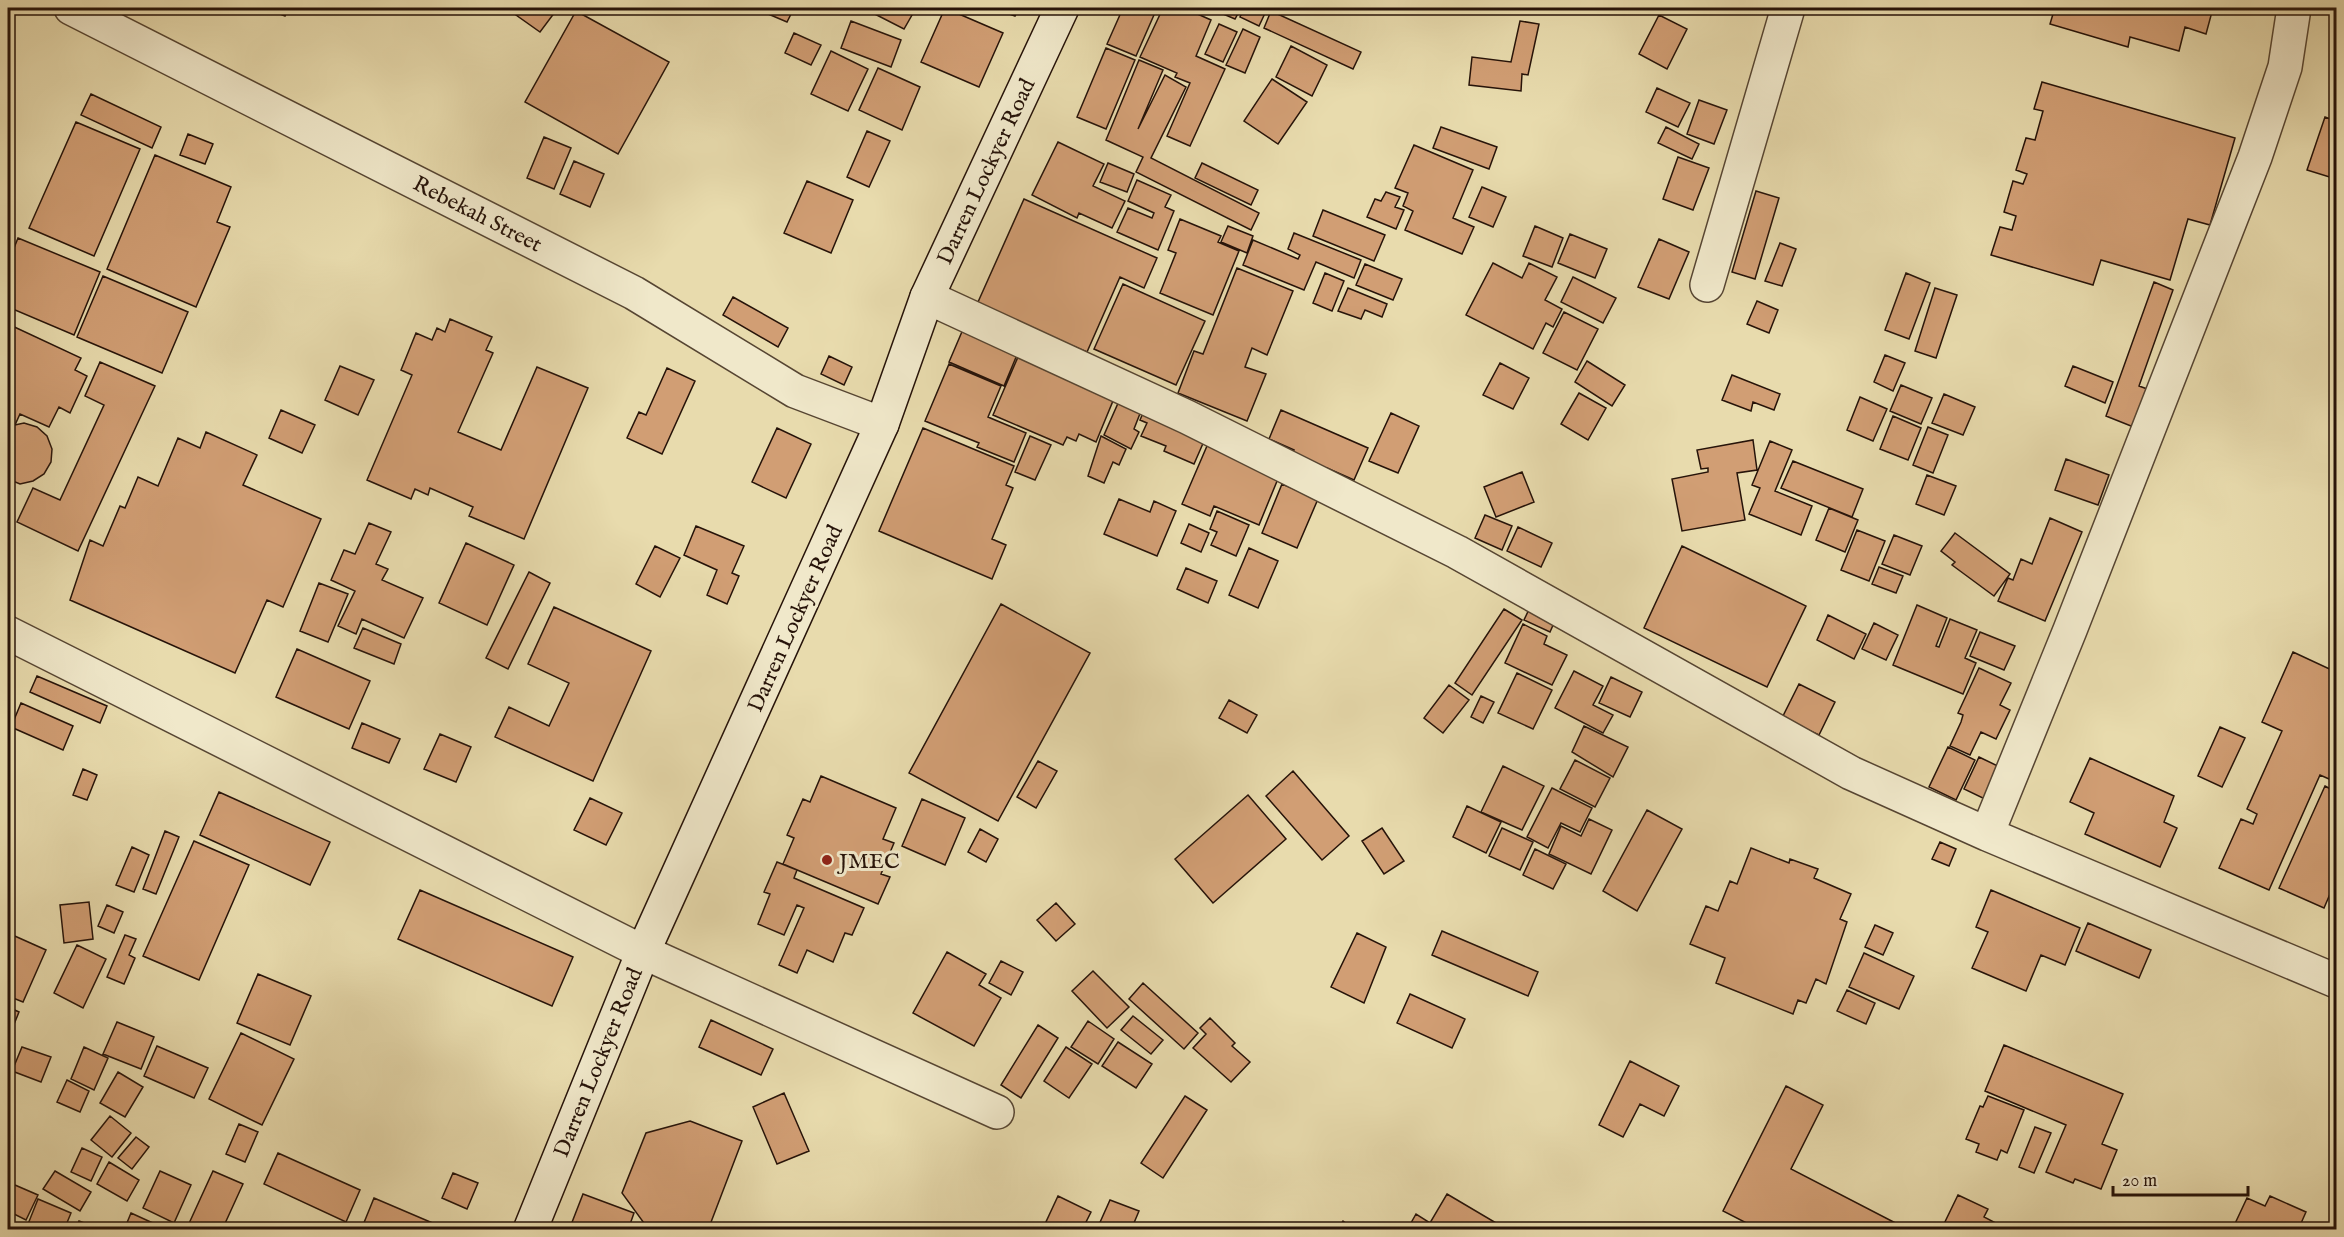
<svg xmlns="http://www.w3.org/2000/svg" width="2344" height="1237" viewBox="0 0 2344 1237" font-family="'IM FELL English',serif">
<rect width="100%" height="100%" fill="#e8dbad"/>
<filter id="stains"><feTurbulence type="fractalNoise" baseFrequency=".00333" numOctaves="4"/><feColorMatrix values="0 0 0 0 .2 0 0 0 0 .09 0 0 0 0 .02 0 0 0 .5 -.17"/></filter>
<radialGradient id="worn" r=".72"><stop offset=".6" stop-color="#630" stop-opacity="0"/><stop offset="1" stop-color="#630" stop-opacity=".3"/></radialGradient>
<!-- building -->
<path fill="#d19e74" stroke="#261309" stroke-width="1.5" d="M265 8H289L285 16Z
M506 8H558L540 32Z
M754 8H794L787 22Z
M863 8H916L904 29Z
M945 8 1003 33 979 87 921 62Z
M993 8H1019L1015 16Z
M1123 8H1157L1136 56 1107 44Z
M1163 8H1184L1211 20 1196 56 1225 69 1190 146 1167 136 1190 83 1175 77 1177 73 1140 57Z
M1209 8H1241L1235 19Z
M1245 8 1267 9 1259 26 1240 17Z
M2030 8H2213L2206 34 2185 27 2179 51 2130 37 2128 47 2050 24 2053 14Z
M576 11 669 62 618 154 525 102Z
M1271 11 1361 52 1353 69 1264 28Z
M1659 15 1687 29 1667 69 1639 54Z
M851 21 901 40 891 67 841 48Z
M1520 21 1539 24 1528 75 1522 74 1521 91 1469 85 1472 57 1511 62Z
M1219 24 1237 32 1223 62 1205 54Z
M1243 29 1260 37 1245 73 1226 65Z
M794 33 821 45 811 65 785 53Z
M1291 46 1327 65 1312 96 1276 77Z
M1106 48 1135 60 1106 129 1077 117Z
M831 51 868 69 848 111 811 94Z
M1139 60 1163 70 1138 129 1165 75 1186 87 1151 158 1259 213 1251 230 1136 172 1143 157 1106 140Z
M878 68 920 87 902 130 859 110Z
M1272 79 1307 102 1278 144 1244 121Z
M2042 82 2235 138 2210 225 2188 219 2170 280 2101 260 2093 285 1991 255 2000 227 2012 230 2016 216 2004 212 2013 181 2023 184 2027 174 2016 170 2026 138 2035 140 2043 111 2034 109Z
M1657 88 1690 103 1678 127 1646 112Z
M91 94 161 127 152 148 81 115Z
M1699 100 1727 110 1714 144 1687 134Z
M2325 117 2336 121V179L2307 170Z
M76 122 140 149 94 256 29 228Z
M1441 127 1497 147 1489 169 1433 148Z
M1666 127 1699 144 1692 159 1658 143Z
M867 131 890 141 869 187 847 177Z
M188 134 213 144 205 164 180 155Z
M544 137 571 148 554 189 527 178Z
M1058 142 1104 164 1093 186 1125 201 1112 228 1079 213 1077 218 1032 195Z
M1414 145 1473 170 1453 218 1474 227 1462 254 1405 230 1413 211 1403 206 1408 193 1395 188Z
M155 155 231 187 217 222 230 227 196 307 107 269Z
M1678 157 1709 168 1693 210 1663 199Z
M574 161 604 174 590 207 560 194Z
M1108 163 1134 174 1127 192 1100 182Z
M1202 163 1258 190 1251 205 1195 178Z
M1137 180 1171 195 1165 207 1174 211 1158 250 1117 232 1128 208 1152 218 1154 213 1128 201Z
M807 181 853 200 831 253 784 233Z
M1482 187 1506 197 1493 227 1469 217Z
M1756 191 1779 198 1755 279 1732 272Z
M1386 192 1400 197 1395 207 1404 210 1396 229 1367 217 1375 199 1381 201Z
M1024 199 1157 258 1144 288 1120 277 1087 352 1030 328 974 311Z
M1323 210 1385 235 1374 261 1313 236Z
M1180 219 1221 236 1218 242 1239 251 1213 315 1160 293 1176 253 1168 250Z
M1228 226 1253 236 1247 253 1221 242Z
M1535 226 1563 238 1552 267 1523 256Z
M1294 233 1361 260 1354 278 1316 262 1304 290 1243 265 1253 240 1298 259 1300 255 1288 249Z
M1570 234 1607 249 1595 278 1558 263Z
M18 238 100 272 74 335 8 307V263Z
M1659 239 1689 252 1669 299 1638 287Z
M1780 243 1796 249 1782 286 1765 281Z
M1493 263 1522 278 1529 263 1557 277 1545 300 1562 309 1553 327 1546 323 1533 349 1466 315Z
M1365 264 1402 279 1393 300 1356 285Z
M1237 268 1293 291 1267 355 1252 348 1245 367 1266 374 1247 421 1178 393 1194 351 1203 354Z
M1325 273 1344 281 1332 311 1313 303Z
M1906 273 1930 283 1909 339 1885 330Z
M103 276 188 312 162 373 77 337Z
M1573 277 1616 298 1603 323 1561 302Z
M2154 282 2173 290 2139 386 2150 390 2136 428 2106 416Z
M1123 284 1205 321 1176 385 1094 349Z
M1348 288 1387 304 1382 317 1365 310 1361 319 1338 311Z
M1935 288 1957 295 1936 358 1915 351Z
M733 297 788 328 778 347 723 315Z
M1757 301 1778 310 1769 333 1747 324Z
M1564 312 1598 329 1577 370 1543 353Z
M450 319 492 337 486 350 493 353 458 432 501 450 537 367 588 388 524 539 469 516 473 507 430 488 428 495 415 489 411 499 367 480 412 375 401 370 416 333 432 340 437 328 445 332Z
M8 324 81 358 75 370 87 376 70 413 59 407 49 427 20 414 15 425 24 423 37 427 47 436 52 449 51 462 44 474 33 481 20 484 8 479Z
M964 327 1019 350 1004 386 949 362Z
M1021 350 1115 396 1096 442 1079 434 1076 441 1067 437 1063 445 993 415Z
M1885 355 1905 363 1893 391 1874 382Z
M829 356 852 367 844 385 821 374Z
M1587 361 1625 385 1612 406 1575 382Z
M100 362 155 386 78 551 17 522 33 488 60 500 104 405 85 396Z
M1500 363 1529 378 1513 409 1483 395Z
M949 364 1001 386 988 417 1026 433 1014 462 977 447 979 443 925 421Z
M340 366 374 380 358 415 325 400Z
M2073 366 2113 382 2105 403 2065 386Z
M667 368 695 381 662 454 627 438 639 412 646 415Z
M1732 375 1780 394 1774 410 1753 402 1751 411 1722 400Z
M1901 385 1932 398 1921 424 1890 411Z
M1579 393 1606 408 1588 440 1561 424Z
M1944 394 1975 407 1963 435 1932 423Z
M1860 397 1887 409 1873 441 1847 430Z
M1119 401 1141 411 1134 429 1139 432 1131 449 1104 435Z
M1146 406 1208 432 1194 464 1164 451 1166 446 1141 436 1147 423 1140 420Z
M281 410 315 425 302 453 269 438Z
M1281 410 1368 448 1354 480 1327 468 1324 475 1290 460 1294 450 1269 439Z
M1391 413 1419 426 1398 473 1369 461Z
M1893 416 1921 428 1908 460 1880 449Z
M1928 427 1948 435 1933 473 1913 465Z
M777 428 811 444 786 498 752 482Z
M923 428 1014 466 1006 485 1013 488 992 539 1006 545 992 579 879 531Z
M206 432 257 455 243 485 321 519 283 607 267 600 235 673 70 600 90 540 103 546 120 506 125 508 138 477 158 486 178 438 200 448Z
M1030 436 1051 445 1035 480 1015 472Z
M1101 436 1126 449 1119 465 1113 462 1104 483 1088 476Z
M1210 439 1282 469 1259 525 1214 506 1210 516 1182 504Z
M1753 440 1757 470 1737 473 1745 520 1682 531 1672 479 1708 472V468L1701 469 1697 450Z
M1770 441 1792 450 1775 491 1812 506 1801 535 1749 514 1760 488 1752 485Z
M2066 459 2109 475 2098 505 2055 490Z
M1793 461 1863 489 1852 517 1781 488Z
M1522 472 1534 502 1496 517 1484 487Z
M1927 475 1956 486 1944 515 1916 504Z
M1282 484 1318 499 1297 548 1262 533Z
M1119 499 1150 512 1154 501 1176 511 1157 556 1104 534Z
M1829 508 1858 520 1845 552 1816 540Z
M1217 511 1249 525 1236 556 1211 545 1217 532 1210 529Z
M1485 515 1512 526 1502 550 1475 538Z
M2050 518 2082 532 2045 621 1998 601 2008 578 2013 580 2021 559 2032 564Z
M369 523 391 532 376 564 388 569 382 580 423 598 404 638 362 619 356 634 338 626 355 591 331 580 344 550 355 554Z
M1189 524 1209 533 1201 552 1181 543Z
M696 526 744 546 732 573 739 576 727 604 707 595 717 570 684 555Z
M1518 527 1552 543 1541 567 1507 551Z
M1857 530 1885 541 1869 581 1841 570Z
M1955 533 2010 574 1994 596 1952 565 1955 562 1941 551Z
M1894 535 1922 546 1910 575 1882 564Z
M466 543 514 565 487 625 439 603Z
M655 546 680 558 660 597 636 584Z
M1682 546 1806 606 1767 687 1644 628Z
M1249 548 1278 561 1258 608 1229 595Z
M1879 567 1903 576 1896 593 1872 584Z
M1186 568 1217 581 1208 603 1177 589Z
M529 572 550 583 508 669 486 658Z
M319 583 348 594 328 642 300 631Z
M1532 603 1554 623 1550 632 1524 620Z
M1001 604 1090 653 998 821 909 773Z
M1917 605 1947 618 1936 646 1939 647 1950 619 1977 630 1965 658 1976 663 1963 694 1893 665Z
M554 607 651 651 593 781 495 737 509 707 549 726 569 683 528 664Z
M1504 609 1522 620 1472 695 1455 683Z
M1828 615 1866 634 1854 659 1817 640Z
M1874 623 1898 635 1886 660 1862 649Z
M1523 624 1547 636 1544 644 1567 655 1552 685 1505 663Z
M363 628 401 644 394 664 354 648Z
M1980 632 2015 646 2004 670 1970 656Z
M297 649 370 681 349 729 276 697Z
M2293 652 2336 672V782L2320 775 2269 890 2219 868 2241 819 2253 824 2257 814 2247 809 2282 731 2262 722Z
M1979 668 2011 683 2000 705 2010 710 1996 739 1981 732 1970 755 1950 746 1961 722 1963 715 1958 713Z
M1574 671 1603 686 1593 705 1613 715 1603 733 1555 708Z
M1517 673 1552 690 1533 729 1498 713Z
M37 676 107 706 100 723 30 692Z
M1611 677 1642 692 1630 717 1599 703Z
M1799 684 1835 702 1819 735 1782 718Z
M1449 685 1469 700 1443 733 1424 718Z
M1481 696 1494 702 1483 723 1471 717Z
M1229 700 1257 715 1247 733 1219 718Z
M21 703 73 726 63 750 11 727Z
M362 723 400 739 389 763 352 748Z
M1584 726 1628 747 1613 777 1572 752Z
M2220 727 2245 738 2222 787 2198 776Z
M440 734 471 747 456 782 424 769Z
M1948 747 1975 760 1956 800 1929 787Z
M1979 757 2004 769 1989 801 1964 789Z
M2090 758 2174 796 2164 822 2177 828 2160 867 2085 834 2094 813 2070 802Z
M1575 760 1610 778 1595 807 1560 789Z
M1038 761 1057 771 1036 808 1017 797Z
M1503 766 1544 786 1522 830 1481 812Z
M83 769 97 775 87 800 73 795Z
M1293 771 1349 836 1322 860 1266 796Z
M821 776 896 808 883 839 894 843 881 874 890 877 878 904 783 864 794 838 787 835 803 799 810 802Z
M2325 786 2336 792V880L2324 908 2279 888Z
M1552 788 1592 808 1580 832 1561 823 1548 848 1527 837Z
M219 792 330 842 310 885 200 835Z
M1248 795 1286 839 1213 903 1175 859Z
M590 798 622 813 606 845 574 830Z
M922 799 965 818 945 865 902 846Z
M1467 806 1501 822 1486 853 1453 837Z
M1647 810 1682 829 1637 911 1603 891Z
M1589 819 1612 830 1591 874 1549 854 1561 826 1581 836Z
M1382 828 1404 861 1384 874 1362 841Z
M1502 828 1533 842 1520 870 1489 856Z
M980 829 998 839 986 862 968 852Z
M165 831 179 837 156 894 143 889Z
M194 841 249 865 199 980 143 956Z
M1940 842 1956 849 1949 866 1932 859Z
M132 847 149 855 134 892 116 885Z
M1751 848 1789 863 1790 859 1818 869 1814 878 1851 894 1840 919 1847 922 1826 984 1816 979 1806 1003 1798 1000 1793 1014 1716 983 1725 958 1690 944 1706 906 1718 911 1730 881 1737 884Z
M1535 849 1566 864 1553 889 1523 875Z
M777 862 797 870 794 878 864 908 852 935 845 933 833 962 807 950 797 973 779 965 804 908 797 905 784 935 758 924 770 894 764 892Z
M420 890 573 957 552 1006 398 939Z
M1991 890 2080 928 2065 965 2041 955 2026 991 1972 968 1988 932 1976 927Z
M89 902 93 939 64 943 60 905Z
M1056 903 1075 924 1056 941 1037 920Z
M107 905 123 912 114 933 98 926Z
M2088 923 2151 950 2139 978 2076 951Z
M1875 925 1893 933 1883 955 1865 947Z
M1442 931 1538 972 1528 996 1432 955Z
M8 933 46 950 23 1002 8 996Z
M1357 933 1386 947 1364 1003 1331 987Z
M125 935 136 939 129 955 135 958 124 984 107 977Z
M77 945 106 959 83 1008 54 993Z
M947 952 986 974 979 985 1001 998 974 1046 913 1013Z
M1864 953 1914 976 1899 1009 1849 987Z
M1001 961 1023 972 1011 995 989 983Z
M1093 971 1129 1007 1107 1028 1072 991Z
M258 974 311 996 290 1045 237 1023Z
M1143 983 1198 1033 1184 1049 1129 999Z
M1847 990 1875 1003 1866 1024 1837 1011Z
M1410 994 1465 1019 1452 1048 1397 1023Z
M8 1007 19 1012 8 1039Z
M1133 1016 1163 1040 1151 1054 1121 1030Z
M1210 1018 1235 1043 1232 1046 1250 1062 1231 1082 1193 1048 1206 1034 1200 1028Z
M711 1020 773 1049 761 1075 699 1047Z
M1088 1021 1114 1039 1098 1064 1071 1047Z
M117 1022 154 1037 141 1069 103 1054Z
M1038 1025 1058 1038 1021 1098 1001 1085Z
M241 1033 294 1059 262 1125 209 1099Z
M1118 1042 1152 1064 1136 1088 1102 1066Z
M2004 1045 2123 1094 2102 1144 2117 1150 2101 1189 2075 1179 2073 1183 2046 1172 2066 1125 1985 1091Z
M157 1046 208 1068 194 1098 144 1076Z
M22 1047 51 1057 41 1082 12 1071Z
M84 1047 108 1058 94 1090 71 1079Z
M1066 1047 1092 1064 1069 1098 1044 1081Z
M1630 1061 1679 1086 1664 1116 1640 1104 1623 1137 1599 1125Z
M118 1072 143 1087 125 1117 100 1103Z
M67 1080 89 1091 80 1112 57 1102Z
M1786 1086 1823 1105 1791 1169 1909 1230H1760L1723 1211Z
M784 1093 809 1151 777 1164 753 1107Z
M1185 1096 1207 1110 1163 1178 1141 1163Z
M1988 1096 2024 1110 2007 1153 2001 1150 1997 1160 1976 1152 1979 1144 1966 1139 1980 1106 1983 1107Z
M110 1116 131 1133 112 1157 91 1140Z
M690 1121 742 1141 708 1230H641L644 1223 622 1193 646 1133Z
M239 1124 258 1132 245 1162 226 1154Z
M2035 1127 2051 1133 2034 1173 2019 1167Z
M136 1137 149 1147 132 1169 118 1158Z
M82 1148 102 1157 91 1181 71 1172Z
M278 1153 360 1190 346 1222 264 1184Z
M109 1162 139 1180 127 1201 97 1184Z
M55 1171 91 1192 80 1211 43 1189Z
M160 1171 191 1185 174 1223 143 1208Z
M213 1171 243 1184 222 1230H186Z
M453 1173 478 1183 467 1209 442 1198Z
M8 1182 38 1195 26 1220 8 1211Z
M583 1194 634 1213 628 1230H569Z
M1447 1194 1508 1230H1407L1416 1214 1430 1223Z
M1958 1195 1988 1209 1984 1217 2009 1230H1941Z
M1058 1196 1091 1212 1082 1230H1057L1045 1224Z
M2270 1196 2306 1212 2298 1230H2232L2247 1198 2265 1206Z
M374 1198 449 1230H361Z
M38 1199 71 1213 64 1230H41L28 1224Z
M1110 1200 1139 1211 1131 1230 1097 1229Z
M131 1213 166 1229V1230H124Z
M79 1221 100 1229 99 1230H75Z
M1343 1221 1355 1230H1337Z"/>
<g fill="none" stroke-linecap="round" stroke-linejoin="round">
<!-- street casing -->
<g stroke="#564532" stroke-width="36">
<path id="street" d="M71 8 634 293 795 391 882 424
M1707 285 1788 8
M927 297 1187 417 1457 552 1851 773 1987 834 2336 981
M8 633 643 952 997 1112
M1987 834 2070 630 2255 157 2285 67 2294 8"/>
</g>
<!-- secondary casing -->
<g stroke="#261309" stroke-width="36">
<path id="secondary" d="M530 1230 643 952 882 424 927 297 1062 8"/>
</g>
<!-- street -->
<use href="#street" stroke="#f0e8ca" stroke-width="33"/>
<!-- secondary -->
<use href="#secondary" stroke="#f0e8ca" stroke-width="33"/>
</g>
<!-- markers -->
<circle fill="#8f2418" stroke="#f0e8ca" stroke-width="2" cx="827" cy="860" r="6"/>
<g text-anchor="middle" stroke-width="6" stroke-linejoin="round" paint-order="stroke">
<!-- street labels -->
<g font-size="22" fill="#261309" stroke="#f0e8ca">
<text transform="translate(985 171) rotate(-65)" y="8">Darren Lockyer Road</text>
<text transform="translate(478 213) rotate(27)" y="8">Rebekah Street</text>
<text transform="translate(794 618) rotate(-66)" y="8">Darren Lockyer Road</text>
<text transform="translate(597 1062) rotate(-68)" y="8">Darren Lockyer Road</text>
</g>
<!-- poi labels -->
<g font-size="22" fill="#261309" stroke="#f0e8ca" text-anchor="start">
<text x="839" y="868">JMEC</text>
</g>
</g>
<!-- margin -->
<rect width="2344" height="1237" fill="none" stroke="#e8dbad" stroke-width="30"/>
<rect x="9" y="9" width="2326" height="1219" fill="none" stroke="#261309" stroke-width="3"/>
<rect x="15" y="15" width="2314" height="1207" fill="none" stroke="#261309" stroke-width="1.5"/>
<!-- scale -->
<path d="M2113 1186v9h135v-9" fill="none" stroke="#261309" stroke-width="3"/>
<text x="2122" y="1186" font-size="18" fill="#261309" stroke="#f0e8ca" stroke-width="4.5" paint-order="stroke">20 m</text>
<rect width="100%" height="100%" filter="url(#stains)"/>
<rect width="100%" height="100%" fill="url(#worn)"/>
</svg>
